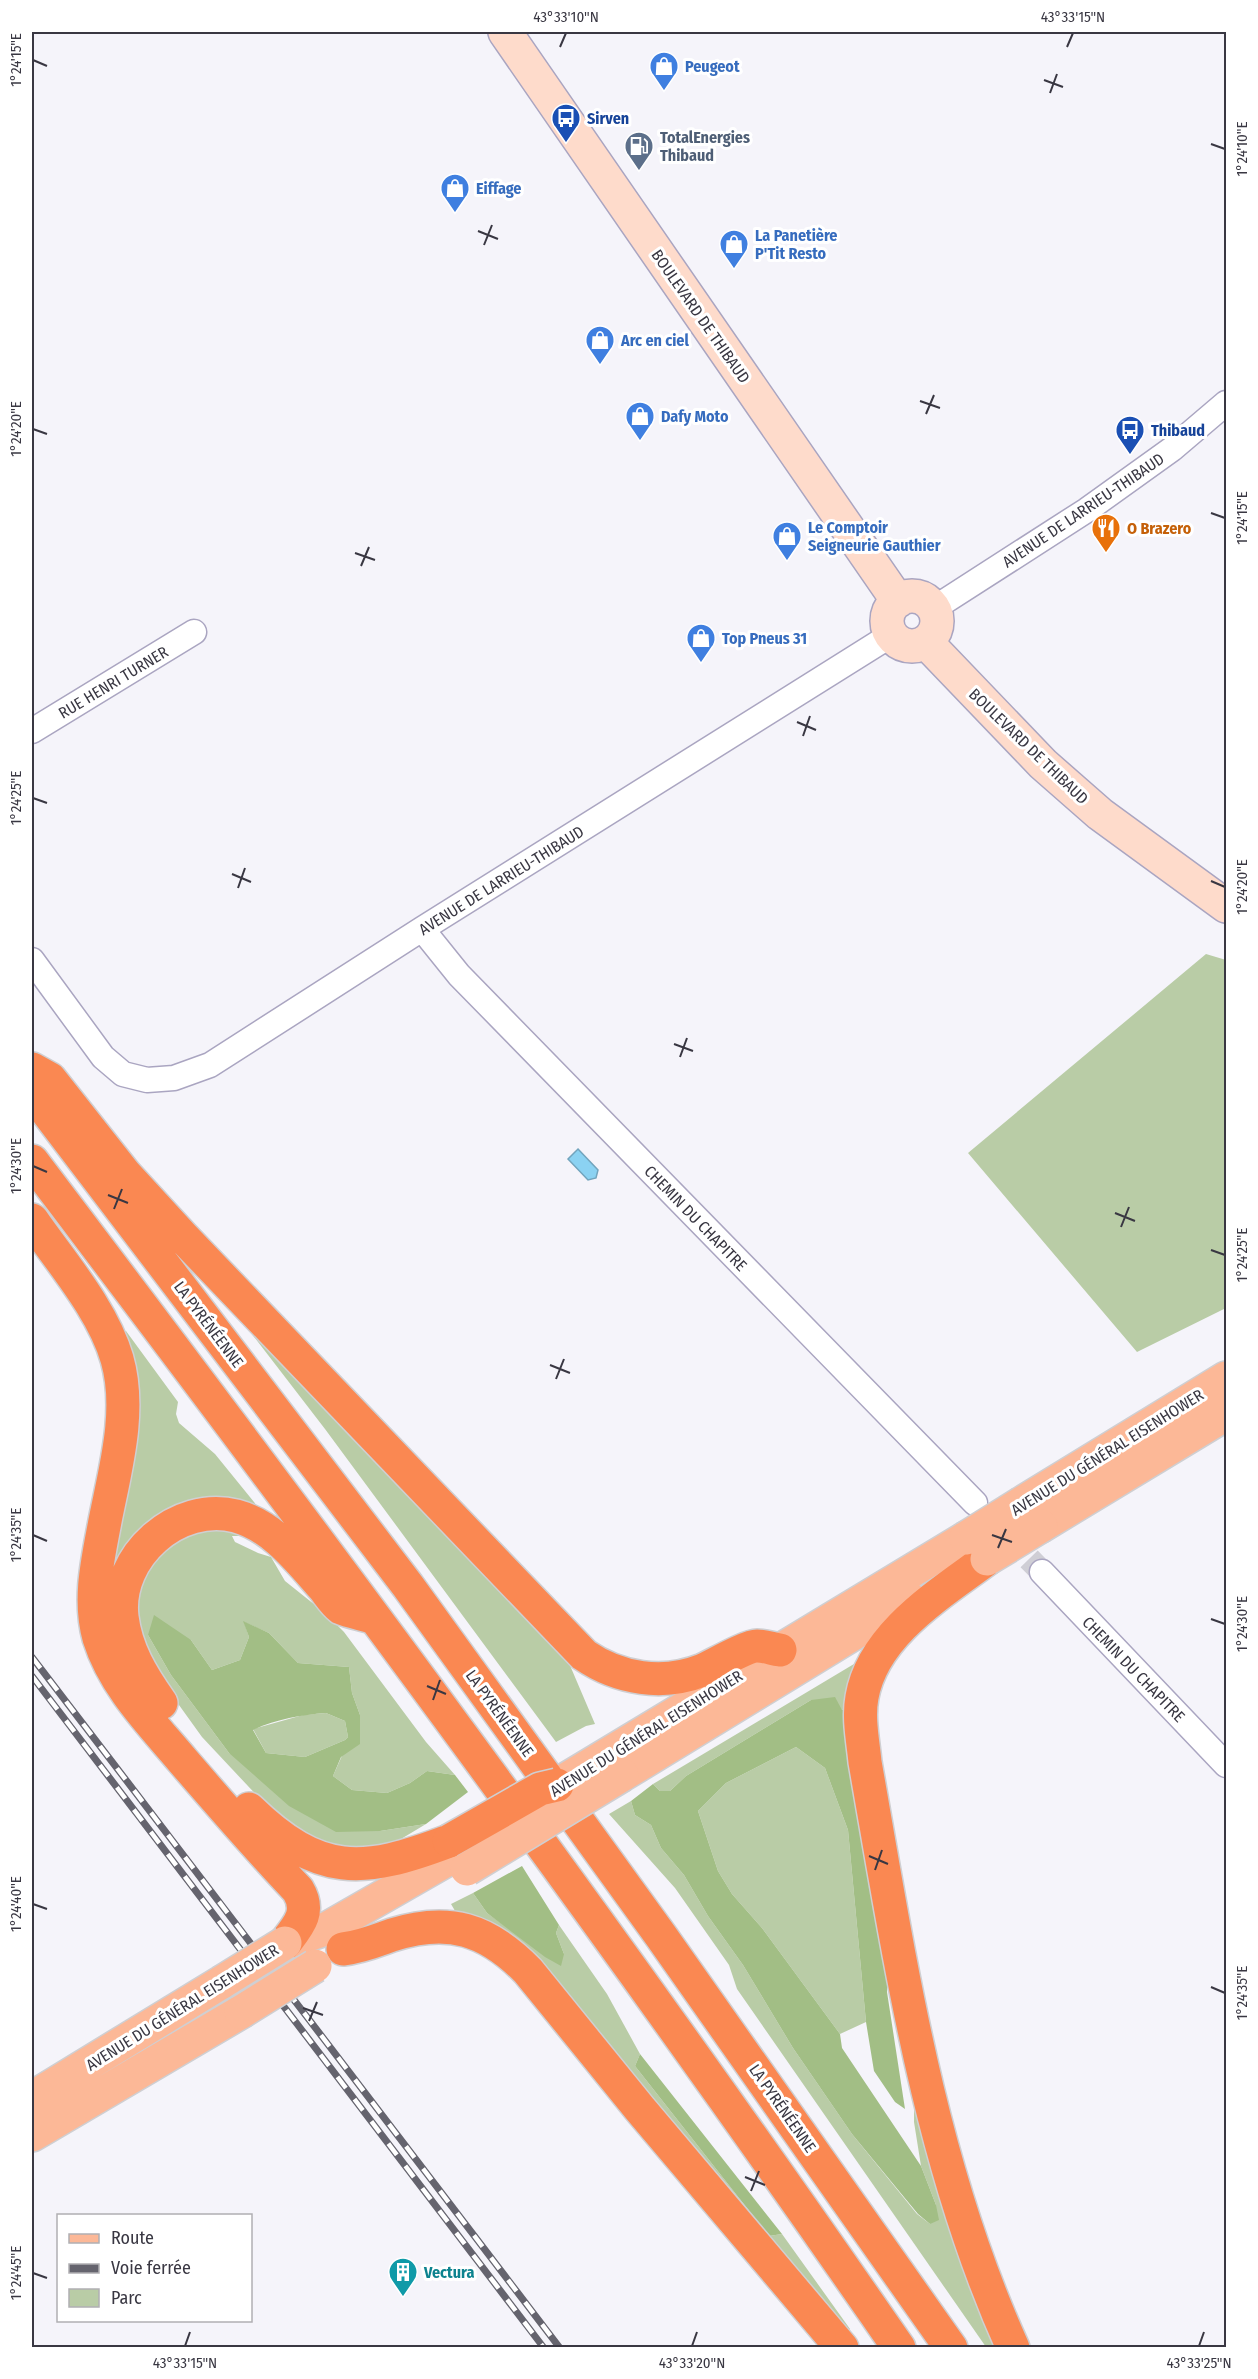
<svg xmlns="http://www.w3.org/2000/svg" width="1258" height="2379" viewBox="0 0 1258 2379" font-family="'Fira Sans Condensed',sans-serif">
<rect width="100%" height="100%" fill="#f5f4fa"/>
<!-- green -->
<path fill="#b9cca6" d="M1206 954 1226 960V1308L1137 1352 968 1153Z
M241 1320 563 1649 595 1724 586 1726 556 1742 325 1429Z
M126 1331 178 1402 176 1414 179 1423 215 1454 262 1512H167L107 1637 115 1336Z
M207 1525 245 1532 242 1536H232L235 1542 258 1553 271 1557 285 1581 325 1613 344 1632 426 1742 455 1775 427 1771 410 1783 387 1793 352 1790 333 1776 360 1715 352 1693 349 1667 298 1663 269 1633 244 1622 249 1637 240 1660 212 1670 191 1640 148 1635 171 1675 229 1753 380 1831 426 1824 396 1842 365 1853 314 1843 277 1817 202 1737 161 1680 143 1648 133 1592 161 1543Z
M864 1658 850 1706 842 1710 811 1700 686 1776 670 1791H660L653 1784Z
M326 1713 345 1721 348 1737 345 1740 305 1757 266 1753 253 1729 303 1715Z
M796 1747 825 1768 848 1830 866 2022 840 2034 762 1928 732 1894 718 1871 698 1811 726 1783Z
M631 1801 635 1815 651 1825 661 1848 684 1875 708 1916 743 1965 793 2048 852 2134 917 2214 930 2224 936 2205 921 2166 914 2122V2080L1003 2347H986L737 1989 729 1965 675 1888 609 1814Z
M473 1893 487 1913 515 1933 564 1954 556 1933 559 1925 607 1994 640 2054 635 2066 769 2236 782 2234 850 2329 844 2334 458 1916 451 1904Z"/>
<!-- forest -->
<path fill="#a2be85" fill-rule="evenodd" d="M154 1615 191 1640 212 1670 240 1660 249 1637 243 1621 269 1633 298 1663 349 1667 352 1693 360 1715V1744L341 1757 333 1776 352 1790 387 1793 410 1783 427 1771 455 1775 468 1792 426 1824 380 1831 336 1832 289 1806 229 1753 171 1675 148 1635ZM326 1713 345 1721 348 1737 345 1740 305 1757 266 1753 253 1730C276 1719 301 1715 326 1713Z
M835 1697 842 1710 850 1706 889 1950 887 1992 905 2109 895 2102 874 2071 866 2022 848 1830 825 1768 796 1747 726 1783 698 1811 718 1871 732 1894 762 1928 840 2034 842 2048 921 2166 936 2205 939 2220 930 2224 918 2214 852 2134 793 2048 743 1965 708 1916 684 1875 661 1848 651 1825 635 1815 631 1801 653 1784 660 1791H670L686 1776 811 1700Z
M522 1866 559 1925 556 1933 564 1954 561 1966 545 1957 487 1913 473 1893Z
M640 2054 782 2234 769 2236 635 2066Z"/>
<!-- water -->
<path fill="#8bd2f2" stroke="#72a4bd" stroke-width="1.5" d="M578 1149 598 1170 596 1178 588 1180 568 1159Z"/>
<g fill="none" stroke-linecap="round" stroke-linejoin="round">
<!-- street-tunnel -->
<path stroke="#cfced5" stroke-width="24" stroke-dasharray="24 12" stroke-linecap="butt" d="M1004 1533 1042 1572"/>
<!-- street casing -->
<g stroke="#aaa5c1" stroke-width="27">
<path id="street" d="M933 609 1087 510 1172 449 1226 403
M32 731 194 632
M422 929 459 975 975 1503
M32 960 103 1057 123 1074 147 1080 174 1078 210 1065 422 929 891 635
M1042 1572 1226 1765"/>
</g>
<!-- secondary casing -->
<g stroke="#aaa5c1" stroke-width="36">
<path id="secondary" d="M505 32 898 601
M887 621a25 25 0 1 1 50 0a25 25 0 1 1-50 0Z
M926 642 1043 764 1100 814 1226 906"/>
</g>
<!-- primary casing -->
<g stroke="#cfcfd2" stroke-width="36">
<path id="primary" d="M1022 1503 1226 1378
M1041 1526 1226 1414
M622 1775 910 1599
M557 1785 966 1538
M285 1943 328 1928 457 1854
M32 2098 222 1982
M32 2135 241 2012"/>
</g>
<!-- highway casing -->
<g stroke="#cfcfd2" stroke-width="36">
<path id="highway" d="M32 1069 50 1079 125 1174 182 1236 584 1655C619 1679 663 1686 703 1670 714 1665 747 1646 757 1646 765 1646 773 1649 780 1650
M32 1092 408 1586 661 1936 951 2348
M32 1161C328 1551 620 1944 899 2348
M32 1220C61 1262 103 1310 117 1359 132 1411 115 1470 105 1521 98 1559 88 1599 99 1638 114 1686 151 1723 183 1761 220 1804 258 1848 298 1890 311 1912 299 1925 285 1943
M987 1559C940 1594 873 1634 862 1697 858 1718 863 1741 865 1762 900 1961 929 2162 1013 2348
M161 1703C142 1676 126 1650 122 1617 115 1556 178 1501 236 1516 273 1526 299 1560 323 1587 328 1593 334 1603 341 1608 350 1612 363 1614 372 1617
M249 1809C319 1877 362 1874 449 1841
M343 1949C361 1947 375 1941 392 1935 449 1917 487 1929 528 1971L640 2109 842 2348"/>
</g>
<!-- street -->
<use href="#street" stroke="#fff" stroke-width="24"/>
<!-- secondary -->
<use href="#secondary" stroke="#fedbcb" stroke-width="33"/>
<!-- primary -->
<use href="#primary" stroke="#fcb897" stroke-width="33"/>
<!-- highway -->
<use href="#highway" stroke="#fa8852" stroke-width="33"/>
<!-- rail casing -->
<g stroke="#65646e" stroke-width="7">
<path id="rail" d="M32 1657 560 2348
M32 1676 544 2348"/>
</g>
<!-- rail -->
<use href="#rail" stroke="#fff" stroke-width="4.5" stroke-dasharray="14" stroke-linecap="butt"/>
<!-- primary-bridge casing -->
<g stroke="#cfcfd2" stroke-width="36" stroke-linecap="butt">
<path id="primary-bridge" d="M966 1538 1022 1503
M987 1559 1041 1526
M467 1869 622 1775
M222 1982 285 1943
M241 2012 315 1966"/>
</g>
<!-- highway-bridge casing -->
<g stroke="#cfcfd2" stroke-width="36" stroke-linecap="butt">
<path id="highway-bridge" d="M449 1841 540 1789 557 1785"/>
</g>
<!-- primary-bridge -->
<use href="#primary-bridge" stroke="#fcb897" stroke-width="33"/>
<!-- highway-bridge -->
<use href="#highway-bridge" stroke="#fa8852" stroke-width="33"/>
</g>
<!-- ticks -->
<path fill="none" stroke="#393742" stroke-width="2" d="M560 47 566 33M1067 47 1073 33M33 60 47 66M1044 80 1063 87M1050 93 1057 74M1211 144 1225 149M478 231 498 239M484 245 492 225M920 401 940 408M926 414 934 395M33 429 47 434M1211 513 1225 518M355 553 375 560M361 566 369 547M797 722 816 730M803 736 810 716M33 798 47 803M232 874 251 882M1211 881 1225 887M238 888 245 868M674 1044 693 1051M680 1057 687 1038M33 1166 47 1172M108 1195 128 1203M114 1209 122 1189M1115 1213 1135 1221M1121 1227 1129 1207M1211 1250 1225 1255M550 1365 570 1373M556 1379 564 1359M33 1535 47 1541M992 1535 1012 1542M998 1548 1006 1529M1211 1619 1225 1624M427 1686 446 1694M433 1700 440 1680M869 1856 888 1864M875 1870 882 1850M33 1904 47 1909M1211 1987 1225 1993M303 2008 323 2015M309 2021 317 2002M745 2177 765 2185M751 2191 759 2171M33 2273 47 2278M185 2346 190 2332M692 2346 697 2332M1199 2346 1204 2332"/>
<!-- icons -->
<defs>
<g id="shop-pin" transform="scale(1.5)"><path d="M0 17L-7.5 6A9.5 9.5 0 1 1 7.5 6Z" fill="#3f7fe0" stroke="#fff"/><path d="M-5-2.5h2.3a2.7 3.5 0 0 1 5.4 0H5L5.5 6h-11ZM-1.5-2.5h3a1.5 2.3 0 0 0-3 0Z" fill="#fff"/></g>
<g id="bus-pin" transform="scale(1.5)"><path d="M0 17L-7.5 6A9.5 9.5 0 1 1 7.5 6Z" fill="#1a4fb4" stroke="#fff"/><path d="M-5-6H5V4H4V6H2V4H-2V6H-4V4H-5ZM-3.5-4V0h7V-4ZM-3.5 1.2v1.5H-2V1.2ZM2 1.2v1.5H3.5V1.2Z" fill="#fff"/></g>
<g id="fuel-pin" transform="scale(1.5)"><path d="M0 17L-7.5 6A9.5 9.5 0 1 1 7.5 6Z" fill="#5c6f8a" stroke="#fff"/><path d="M-5.5-6h7V0h2V4h1.3V-2.5L3-4.5l.8-.8L6-3V5H2.5V1h-1V6h-7ZM-4.2-4.7v3.2H.2V-4.7Z" fill="#fff"/></g>
<g id="restaurant-pin" transform="scale(1.5)"><path d="M0 17L-7.5 6A9.5 9.5 0 1 1 7.5 6Z" fill="#e8710a" stroke="#fff"/><path d="M-5-6h1v4h1v-4h1v4h1v-4h1v5L-1.5 .5V6h-2V.5L-5-1ZM5-6V6H3V1.5H1.5Q1.5-4 5-6Z" fill="#fff"/></g>
<g id="building-pin" transform="scale(1.5)"><path d="M0 17L-7.5 6A9.5 9.5 0 1 1 7.5 6Z" fill="#0f9aa8" stroke="#fff"/><path d="M-4-6H4V6H1V3H-1V6H-4ZM-2.5-4.3h1.7v1.8h-1.7ZM.8-4.3h1.7v1.8H.8ZM-2.5-1h1.7V.8h-1.7ZM.8-1h1.7V.8H.8Z" fill="#fff"/></g>
</defs>
<g fill-rule="evenodd">
<use href="#shop-pin" x="664" y="66"/>
<use href="#bus-pin" x="566" y="118"/>
<use href="#fuel-pin" x="639" y="146"/>
<use href="#shop-pin" x="455" y="188"/>
<use href="#shop-pin" x="734" y="244"/>
<use href="#shop-pin" x="600" y="340"/>
<use href="#shop-pin" x="640" y="416"/>
<use href="#bus-pin" x="1130" y="430"/>
<use href="#restaurant-pin" x="1106" y="528"/>
<use href="#shop-pin" x="787" y="536"/>
<use href="#shop-pin" x="701" y="638"/>
<use href="#building-pin" x="403" y="2272"/>
</g>
<g text-anchor="middle" stroke-width="6" stroke-linejoin="round" paint-order="stroke">
<!-- shop labels -->
<g font-size="16" font-weight="bold" fill="#366cbe" stroke="#fff" text-anchor="start">
<text x="685" y="72">Peugeot</text>
<text x="476" y="194">Eiffage</text>
<text x="755" y="241">La Panetière<tspan x="755" dy="18">P'Tit Resto</tspan></text>
<text x="621" y="346">Arc en ciel</text>
<text x="661" y="422">Dafy Moto</text>
<text x="808" y="533">Le Comptoir<tspan x="808" dy="18">Seigneurie Gauthier</tspan></text>
<text x="722" y="644">Top Pneus 31</text>
</g>
<!-- transit labels -->
<g font-size="16" font-weight="bold" fill="#164399" stroke="#fff" text-anchor="start">
<text x="587" y="124">Sirven</text>
<text x="1151" y="436">Thibaud</text>
</g>
<!-- service labels -->
<g font-size="16" font-weight="bold" fill="#4e5e75" stroke="#fff" text-anchor="start">
<text x="660" y="143">TotalEnergies<tspan x="660" dy="18">Thibaud</tspan></text>
</g>
<!-- street labels -->
<g font-size="16" fill="#393742" stroke="#fff">
<text transform="translate(701 316) rotate(55)" y="6">BOULEVARD DE THIBAUD</text>
<text transform="translate(1083 510) rotate(-34)" y="6">AVENUE DE LARRIEU-THIBAUD</text>
<text transform="translate(113 682) rotate(-31)" y="6">RUE HENRI TURNER</text>
<text transform="translate(1029 746) rotate(44)" y="6">BOULEVARD DE THIBAUD</text>
<text transform="translate(501 880) rotate(-32)" y="6">AVENUE DE LARRIEU-THIBAUD</text>
<text transform="translate(696 1218) rotate(46)" y="6">CHEMIN DU CHAPITRE</text>
<text transform="translate(209 1324) rotate(53)" y="6">LA PYRÉNÉENNE</text>
<text transform="translate(1107 1452) rotate(-32)" y="6">AVENUE DU GÉNÉRAL EISENHOWER</text>
<text transform="translate(1134 1669) rotate(46)" y="6">CHEMIN DU CHAPITRE</text>
<text transform="translate(500 1713) rotate(54)" y="6">LA PYRÉNÉENNE</text>
<text transform="translate(646 1733) rotate(-32)" y="6">AVENUE DU GÉNÉRAL EISENHOWER</text>
<text transform="translate(182 2007) rotate(-32)" y="6">AVENUE DU GÉNÉRAL EISENHOWER</text>
<text transform="translate(783 2108) rotate(55)" y="6">LA PYRÉNÉENNE</text>
</g>
<!-- food labels -->
<g font-size="16" font-weight="bold" fill="#c56008" stroke="#fff" text-anchor="start">
<text x="1127" y="534">O Brazero</text>
</g>
<!-- culture labels -->
<g font-size="16" font-weight="bold" fill="#0d838f" stroke="#fff" text-anchor="start">
<text x="424" y="2278">Vectura</text>
</g>
</g>
<!-- border -->
<rect width="1258" height="2379" fill="none" stroke="#ffffff" stroke-width="66"/>
<!-- legend -->
<rect x="57" y="2214" width="195" height="108" fill="#ffffff" stroke="#b0afb3" stroke-width="1.5"/>
<rect x="69" y="2234" width="30" height="9" fill="#fcb897" stroke="#b0afb3" stroke-width="1.5"/>
<text x="111" y="2244" font-size="18" fill="#393742">Route</text>
<rect x="69" y="2264" width="30" height="9" fill="#65646e" stroke="#b0afb3" stroke-width="1.5"/>
<text x="111" y="2274" font-size="18" fill="#393742">Voie ferrée</text>
<rect x="69" y="2289" width="30" height="18" fill="#b9cca6" stroke="#b0afb3" stroke-width="1.5"/>
<text x="111" y="2304" font-size="18" fill="#393742">Parc</text>
<rect x="33" y="33" width="1192" height="2313" fill="none" stroke="#393742" stroke-width="2"/>
<g font-size="15" text-anchor="middle" fill="#393742">
<text x="566" y="22">43°33'10"N</text>
<text x="1073" y="22">43°33'15"N</text>
<text transform="translate(16 60) rotate(-90)" y="5">1°24'15"E</text>
<text transform="translate(1242 149) rotate(-90)" y="5">1°24'10"E</text>
<text transform="translate(16 429) rotate(-90)" y="5">1°24'20"E</text>
<text transform="translate(1242 518) rotate(-90)" y="5">1°24'15"E</text>
<text transform="translate(16 798) rotate(-90)" y="5">1°24'25"E</text>
<text transform="translate(1242 887) rotate(-90)" y="5">1°24'20"E</text>
<text transform="translate(16 1166) rotate(-90)" y="5">1°24'30"E</text>
<text transform="translate(1242 1255) rotate(-90)" y="5">1°24'25"E</text>
<text transform="translate(16 1535) rotate(-90)" y="5">1°24'35"E</text>
<text transform="translate(1242 1624) rotate(-90)" y="5">1°24'30"E</text>
<text transform="translate(16 1904) rotate(-90)" y="5">1°24'40"E</text>
<text transform="translate(1242 1993) rotate(-90)" y="5">1°24'35"E</text>
<text transform="translate(16 2273) rotate(-90)" y="5">1°24'45"E</text>
<text x="185" y="2368">43°33'15"N</text>
<text x="692" y="2368">43°33'20"N</text>
<text x="1199" y="2368">43°33'25"N</text>
</g>
</svg>
